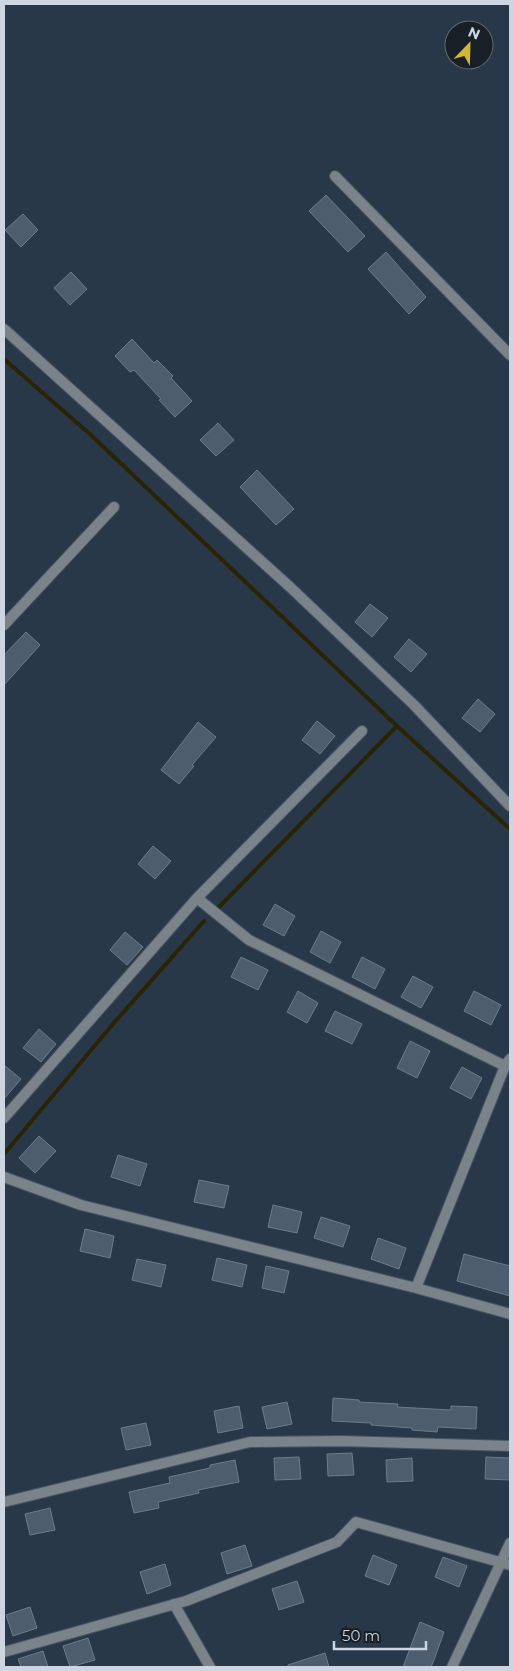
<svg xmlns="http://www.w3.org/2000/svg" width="514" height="1671" viewBox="0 0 514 1671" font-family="Montserrat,sans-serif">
<rect width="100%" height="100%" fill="#293848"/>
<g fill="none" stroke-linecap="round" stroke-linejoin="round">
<!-- stream -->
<path stroke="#2a2405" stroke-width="4" d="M4 359 92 436 397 726 510 829
M219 907 397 726
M4 1154 113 1024 204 921"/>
</g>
<!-- building -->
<path fill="#4d5d6e" stroke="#6b7c8d" d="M326 195 365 236 348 252 309 211Z
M23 214 38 230 21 247 5 230Z
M386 252 426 297 409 314 368 269Z
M71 272 87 289 70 305 54 288Z
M132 339 154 363 157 360 173 376 171 378 192 401 175 417 159 400 161 399 134 370 130 372 115 356Z
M218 423 234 440 216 456 200 440Z
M257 470 294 509 276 525 240 487Z
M370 604 388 618 372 637 355 622Z
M26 632 40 645 4 685V655Z
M409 639 427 654 411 672 394 657Z
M478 699 495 714 480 732 462 718Z
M317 721 335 736 320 754 302 740Z
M198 722 216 737 192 765 194 766 179 784 161 770Z
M153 846 171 861 155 879 138 864Z
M275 904 295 916 284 936 263 925Z
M321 931 341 942 330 963 310 952Z
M125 932 143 947 127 965 110 950Z
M241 957 268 970 258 990 231 977Z
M362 957 385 969 375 989 352 977Z
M413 976 433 987 421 1008 401 997Z
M298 991 318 1003 307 1023 287 1012Z
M474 991 501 1005 491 1025 464 1011Z
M335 1011 362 1024 352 1044 325 1031Z
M39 1029 56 1044 41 1062 23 1048Z
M410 1041 430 1051 417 1078 397 1068Z
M4 1065 21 1079 4 1099Z
M462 1067 482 1078 471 1099 450 1088Z
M39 1136 56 1151 35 1173 19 1158Z
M118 1155 147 1164 140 1186 111 1177Z
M199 1180 229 1186 224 1208 194 1202Z
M273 1205 302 1212 297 1233 268 1227Z
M321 1217 350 1226 343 1247 314 1238Z
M85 1229 114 1236 110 1258 80 1251Z
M378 1238 406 1248 399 1269 371 1259Z
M464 1254 510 1266V1296L457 1281Z
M217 1258 247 1265 242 1287 212 1280Z
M137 1259 166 1265 161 1287 132 1280Z
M266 1266 289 1271 284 1293 262 1288Z
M333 1398 359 1400V1402L398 1404 397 1407 451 1410V1406L477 1407 476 1429 438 1427 437 1432 412 1430V1428L371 1425V1423L332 1421Z
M287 1402 292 1424 267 1429 262 1407Z
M239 1406 243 1428 218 1433 214 1411Z
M146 1423 151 1445 126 1450 121 1428Z
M352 1453 354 1475 328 1476 327 1454Z
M299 1457 301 1479 275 1480 274 1458Z
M486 1457 510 1458V1480L485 1479Z
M412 1458 413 1481 387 1482 386 1460Z
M235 1460 239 1482 198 1490 199 1493 158 1502 159 1508 134 1513 129 1492 170 1483 169 1477 210 1468V1465Z
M50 1508 55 1530 30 1535 25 1514Z
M245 1545 252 1566 227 1574 221 1553Z
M373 1555 397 1565 389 1585 365 1576Z
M443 1557 467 1566 459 1587 435 1577Z
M165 1564 171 1585 147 1594 140 1572Z
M297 1581 304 1602 279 1610 272 1589Z
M30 1607 37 1628 13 1636 6 1615Z
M420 1622 444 1632 434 1660 431 1667H403Z
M88 1638 95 1660 70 1667 63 1646Z
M43 1651 48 1667H21L18 1659Z
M325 1653 329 1667H288V1665Z"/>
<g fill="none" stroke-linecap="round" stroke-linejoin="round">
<!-- street casing -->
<g stroke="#475463" stroke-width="12">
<path id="street" d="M335 176 510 355
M4 329 290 587 414 705 510 806
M4 625 114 507
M197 898 249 940 505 1066
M4 1118 197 898 362 731
M4 1177 81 1205 416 1288 510 1314
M416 1288 505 1066 510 1059
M4 1502 250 1442 342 1441 510 1446
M174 1604 210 1667
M4 1652 186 1601 337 1542 356 1522 510 1565
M452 1667 510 1543"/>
</g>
<!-- street -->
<use href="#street" stroke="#7a828a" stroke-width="10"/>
</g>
<!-- border -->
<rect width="514" height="1671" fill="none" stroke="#cdd6e0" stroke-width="10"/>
<!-- north arrow -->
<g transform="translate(469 45) rotate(23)"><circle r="24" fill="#181f26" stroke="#606870"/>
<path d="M0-4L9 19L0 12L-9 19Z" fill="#d1b736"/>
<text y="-8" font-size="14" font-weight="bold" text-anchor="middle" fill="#cdd6e0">N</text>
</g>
<!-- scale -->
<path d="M334 1641v8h92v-8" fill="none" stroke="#cdd6e0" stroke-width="2.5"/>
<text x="342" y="1641" font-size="15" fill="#cdd6e0" stroke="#181f26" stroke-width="4" paint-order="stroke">50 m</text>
</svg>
